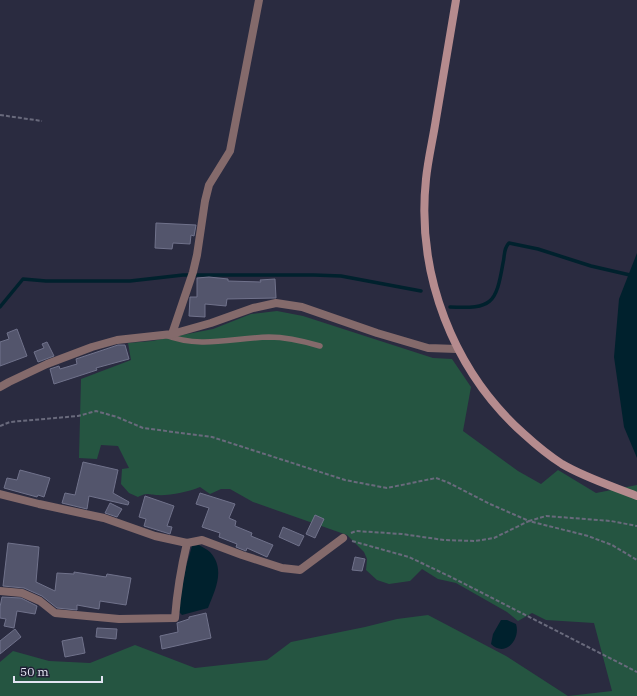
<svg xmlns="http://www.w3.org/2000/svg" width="637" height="696" viewBox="0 0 637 696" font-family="'IBM Plex Serif',serif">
<rect width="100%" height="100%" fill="#2a2b40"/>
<!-- green -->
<path fill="#255541" d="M277 311 303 316 433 358 452 359 471 387 463 431 518 471 541 484 558 470 596 493 637 485V696H0V662L13 651 49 661 90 663 135 645 195 668 267 660 291 642 365 627 397 619 428 615 506 656 568 696 612 691 594 623 546 620 532 613 518 621 507 612 456 583 438 579 422 569 410 581 389 584 377 580 366 570 367 559 364 552 347 535 253 502 230 489H221L210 494 200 487C188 492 169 496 156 495 146 495 149 492 138 497L129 493 121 484 122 469 129 468 118 446 101 445 97 459 79 458 81 379 131 360 128 343 152 341 213 329 251 314Z"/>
<!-- water -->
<path fill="#00212d" d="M637 253V458L624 427 614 357 619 299Z
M199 545C202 547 207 549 210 552 226 569 215 590 208 608L182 615 178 611 186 567 192 546Z
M501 620H507L516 624C521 639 505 658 491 644L493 634Z"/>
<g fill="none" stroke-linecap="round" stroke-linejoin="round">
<!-- stream -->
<path stroke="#00212d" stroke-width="3.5" d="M0 307 23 279 46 281H130L183 275H314L341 276 421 291
M450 307C492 309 496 304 503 263 505 256 503 249 509 243L538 249 591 266 630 275"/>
</g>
<!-- building -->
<path fill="#53556c" stroke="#70728b" d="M156 223 196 225 194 236 191 235 190 244 173 243 172 249 155 248Z
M209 277 228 279V281L261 282 260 280 275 279 276 298 227 299 226 306 205 304V317L189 316 190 297H197V278Z
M17 329 27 356 0 366V342L9 339 7 333Z
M47 342 54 356 38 362 34 352 44 348 42 344Z
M118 345H125L129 359 96 368 97 370 54 384 50 369 59 366 60 369 77 364 76 359Z
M83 462 118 470 113 493 129 502 128 505 89 496 87 509 62 503 65 493 75 495Z
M20 470 50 478 44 497 38 495 37 497 4 488 7 478 17 480Z
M200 493 235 504 229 518 236 521 235 526 252 533 251 536 273 545 267 557 247 548 246 551 236 547 237 544 219 537 220 533 202 527 209 508 196 504Z
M145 496 174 506 167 526 172 527 170 534 144 526 146 519 139 517Z
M110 503 122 509 117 517 105 513Z
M315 515 324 519 315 538 306 534Z
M283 527 304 536 299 546 279 537Z
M8 543 39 547 36 582 55 591 57 573 74 574V572L106 577 107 574 131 578 126 605 100 601 99 609 77 605V610L57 608 42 596 24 588 3 586Z
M355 557 365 559 362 571 352 570Z
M2 597 21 598 37 606 35 614 17 611 14 628 4 626 6 619 0 618V607Z
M206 613 211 638 162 649 160 636 178 632 177 623 189 619V617Z
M97 628 117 629 116 639 96 637Z
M15 629 21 637 0 654V641Z
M82 637 85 653 65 657 62 641Z"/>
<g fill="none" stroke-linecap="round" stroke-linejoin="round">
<!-- path -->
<path stroke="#696a7c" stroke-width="2" stroke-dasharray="4 2" stroke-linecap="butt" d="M0 115 42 121
M0 426 10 422 78 416 96 411 117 417 143 428 212 437 345 480 387 488 436 478 447 482 490 504 529 521 546 516 611 521 637 526
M351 533 356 531 402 534 444 540 475 541 494 538 529 521 588 536 612 545 637 560
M352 541 409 557 453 578 637 672"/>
<!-- lane -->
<path stroke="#846a6b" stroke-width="5.5" d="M165 335C201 349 232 338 269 337 287 337 303 341 320 346"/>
<!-- street -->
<path stroke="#846a6b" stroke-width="8" d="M172 334 193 272 197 255 205 201 209 185 230 151 259 0
M0 387 9 382 47 364 92 347 117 340 172 334 211 323 253 308 276 303 302 307 377 333 428 348 457 349
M0 494 39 504 104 518 155 536 187 543C181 568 177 593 175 618L119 619 55 613 40 601 22 593 0 591
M187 543 202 540 242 555 282 568 300 570 343 538"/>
<!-- secondary -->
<path stroke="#b58b8e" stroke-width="8" d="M456 0C449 40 443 79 436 119 433 139 428 159 426 179 416 274 453 371 524 434 536 445 548 455 562 464 586 478 612 486 637 496"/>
</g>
<!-- scale -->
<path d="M14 676v6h88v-6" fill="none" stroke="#e3e4f2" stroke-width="2"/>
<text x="20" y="676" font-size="12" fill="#e3e4f2" stroke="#212136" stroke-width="3" paint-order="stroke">50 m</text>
</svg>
